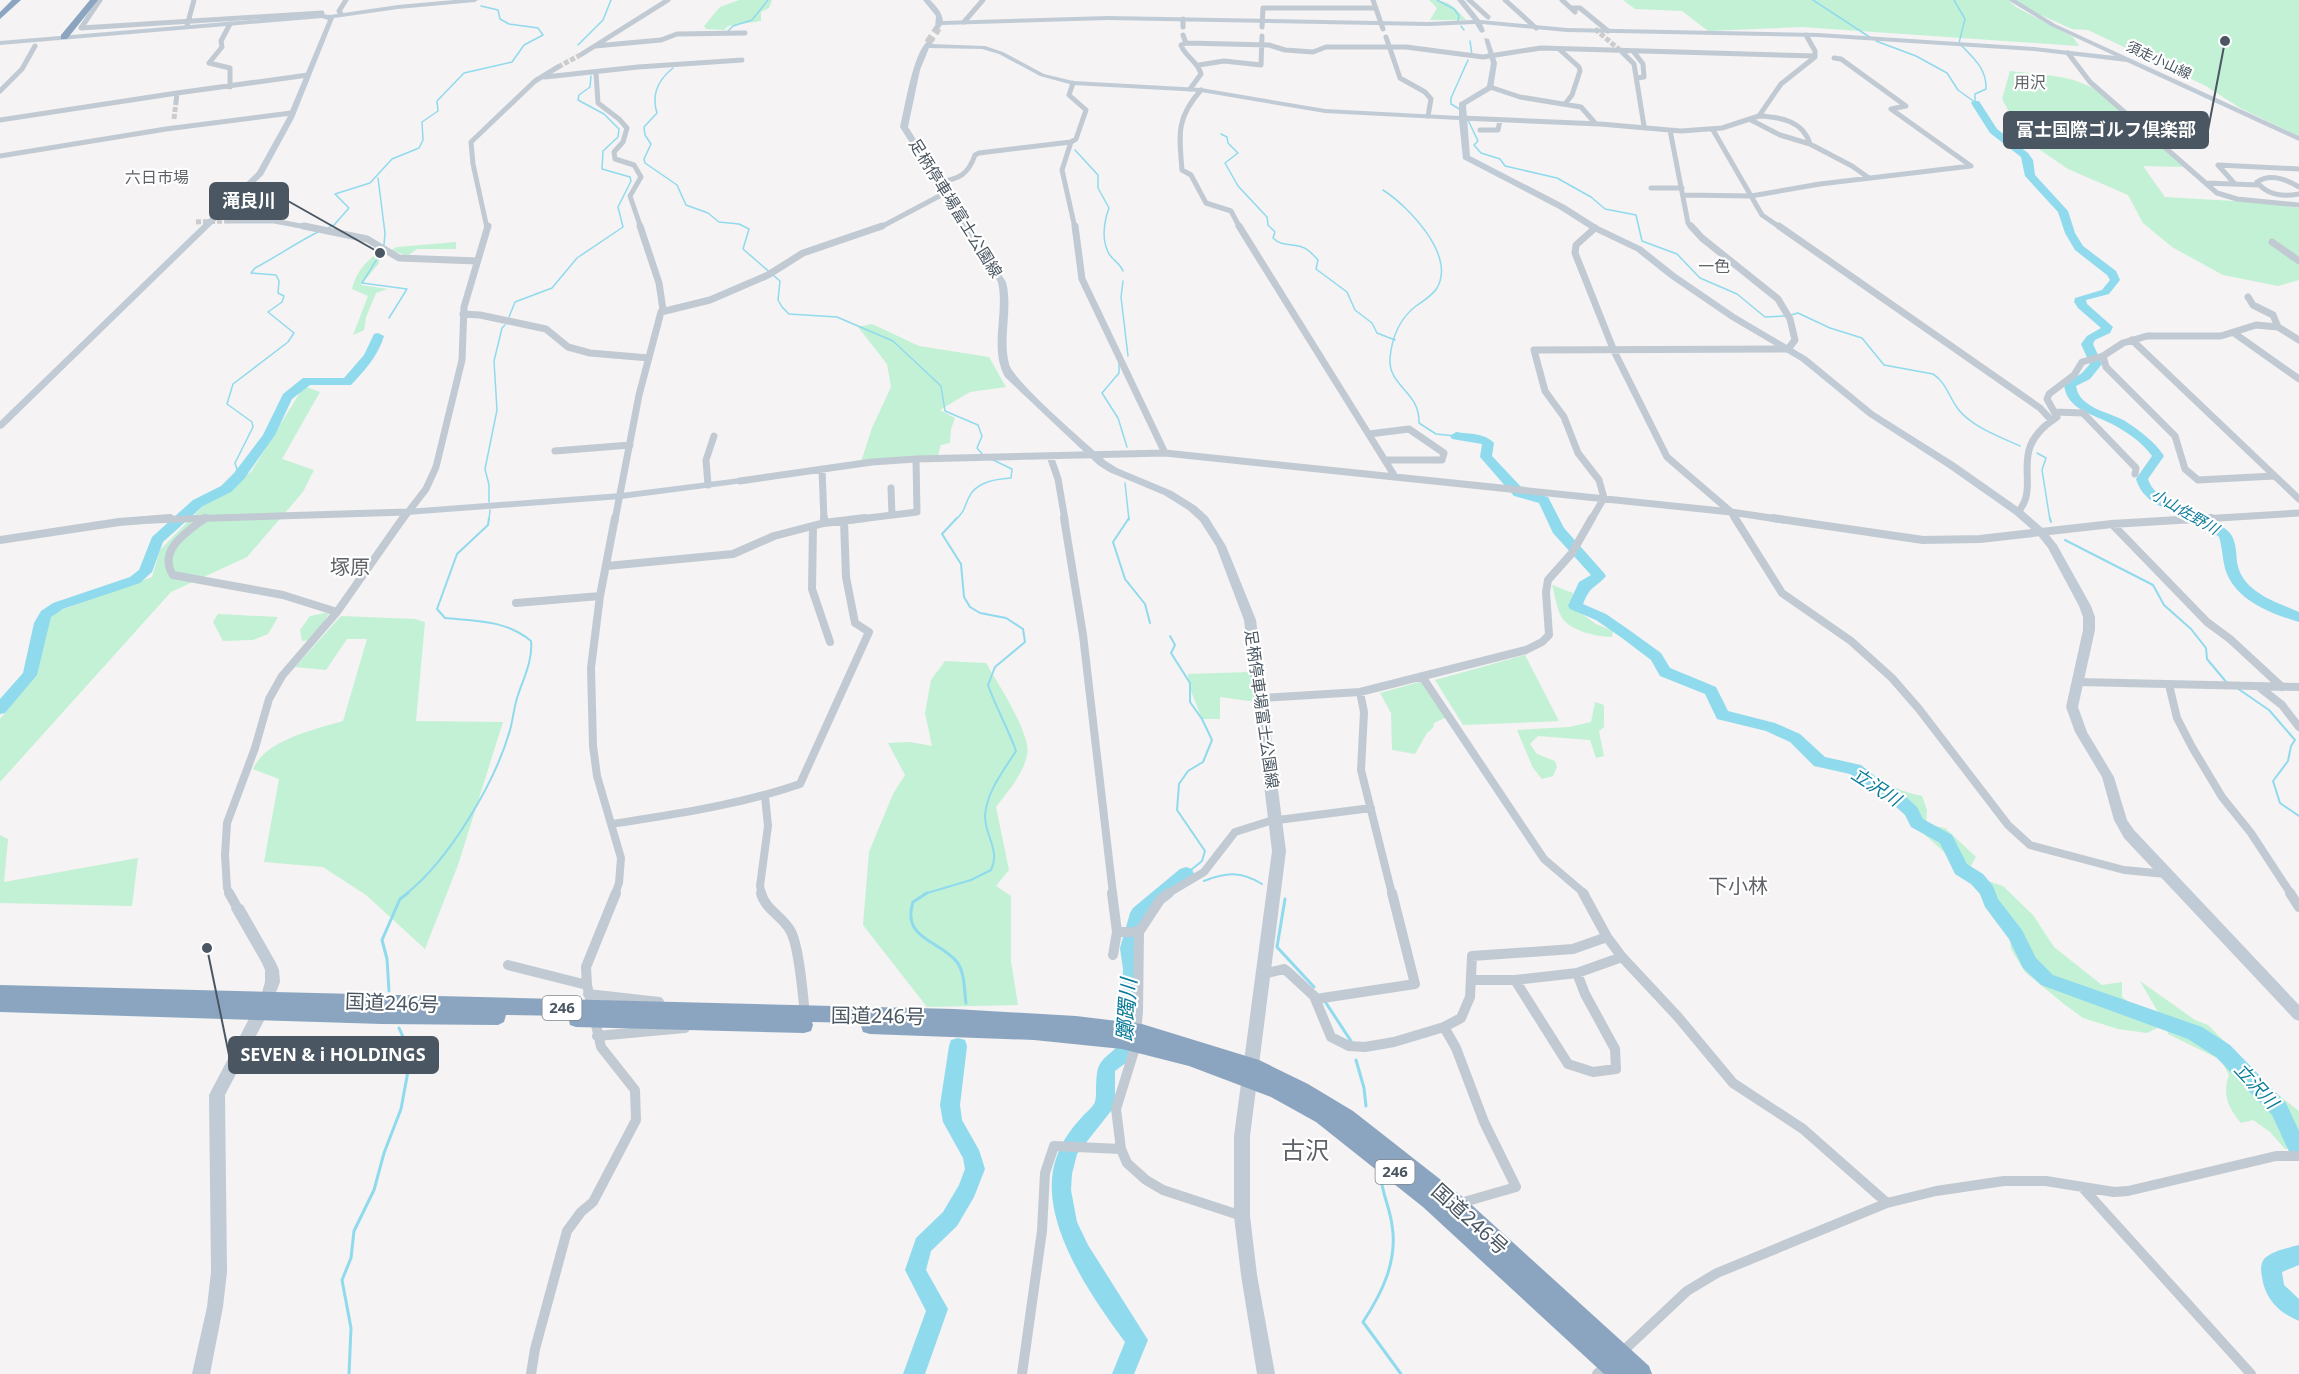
<svg xmlns="http://www.w3.org/2000/svg" width="2299" height="1374" viewBox="0 0 2299 1374" font-family="'Noto Sans','Noto Sans JP',sans-serif">
<rect width="100%" height="100%" fill="#f5f3f3"/>
<!-- green -->
<path fill="#c3f1d5" d="M739 0H772L769 8 761 12V21L728 26 724 30 706 29 704 26 720 7Z
M1429 0C1450 0 1453 6 1466 20H1430L1437 8Z
M1623 0H2008L2016 7 2073 37 2079 46 1802 27 1708 31 1682 11 1635 9Z
M2015 0H2299V136L2240 108 2206 86 2088 30 2072 29 2021 6Z
M2010 71C2028 73 2047 74 2065 78 2114 88 2150 135 2184 167L2143 166 2165 197 2268 203 2299 208V280L2278 286 2223 275 2172 247 2143 223 2128 195 2068 169 2024 139 2002 99Z
M456 242V249H417L407 256 391 250 397 247Z
M378 252 379 263 361 285 388 289 376 293 366 317 364 330 353 335 368 296 352 289C356 272 365 263 378 252Z
M872 324 919 346 989 357 1006 387 970 392 940 410 955 418 951 429 950 443 941 445 938 455 861 462 872 428 891 387 887 364 858 327Z
M304 386 320 392 282 459 314 470 303 492 247 557 171 592 0 782V719L35 676 51 614 152 577 160 550 211 498 251 472Z
M1552 585 1573 593 1572 607 1596 624 1613 631 1612 637C1595 636 1567 631 1560 614 1556 605 1555 595 1552 585Z
M330 612 312 640 302 641 300 630 310 616Z
M218 614 278 617 268 634 253 640 223 641 213 622Z
M341 616 415 619 425 622 416 721 503 722 458 865 425 949 366 895 323 867 264 862 279 779 253 769C265 740 316 729 343 721L367 639H347L326 670 295 667Z
M1525 655 1559 721 1463 725 1435 680Z
M945 661 986 663C997 682 1032 735 1027 755 1023 775 1008 791 996 807L1009 870 996 886 1011 896V961L1018 1005 927 1007 863 925 869 852 893 794 905 775 888 743 910 742 932 746 925 713 931 680Z
M1248 672 1254 679 1256 702 1220 697V719H1202L1189 686 1188 674Z
M1423 681 1449 716 1434 723 1433 728 1427 733 1415 754 1392 750 1391 713 1380 693Z
M1595 702 1604 705V727L1599 731 1604 756 1596 758 1590 740 1538 736 1530 744 1537 754 1555 761 1557 767 1553 776 1542 779 1533 768 1517 730 1569 727 1591 722Z
M1849 770C1874 777 1896 791 1922 796L1927 810 1926 824 1945 828 1976 857 1970 867 1985 880 2003 886 2033 915 2054 947 2102 985 2122 982V997L2161 1026 2147 1033 2118 1029 2083 1018 2064 1004 2025 972 2011 949 2009 930 1979 888 1963 878 1951 858 1925 835 1907 815Z
M0 835 8 839 4 882 138 858 132 906 0 903Z
M2140 981 2195 1020 2208 1025 2277 1094 2299 1111V1147L2285 1149 2270 1132 2253 1120 2241 1123C2228 1108 2222 1094 2229 1075L2221 1060 2168 1034 2166 1026Z"/>
<g fill="none" stroke-linecap="round" stroke-linejoin="round">
<!-- stream-far2 -->
<path stroke="#90daee" stroke-width="1.5" d="M1437 0 1454 9 1459 16 1458 21
M1813 0 1871 38
M1954 0 1965 19 1959 43C1972 57 1987 68 1986 89L1975 94V101
M1461 26 1464 30
M728 31 733 26 752 20 768 0
M1470 41 1472 55
M1876 41 1916 56 1947 73 1958 90 1976 103
M578 45 603 20 611 0
M673 68C658 80 651 94 657 113L644 127 645 135 651 144 644 159 645 163 677 185 686 205 708 213 719 222 739 224 749 229 743 249 780 281 778 300 782 307 789 314 837 317 893 341 941 386 945 411 978 425 982 436 977 448 983 455
M1461 110 1451 104V98L1468 60
M1468 120 1478 141 1474 145 1481 153 1500 159 1505 166 1557 178 1591 197 1605 209 1636 215 1642 241 1677 254 1700 278 1737 294 1765 317 1785 316
M1221 134 1227 137 1228 143 1238 153 1225 163 1238 186 1267 217 1268 225 1275 232 1273 238C1282 247 1291 243 1302 247 1309 249 1313 255 1318 260L1316 269 1347 292 1355 310 1372 323 1377 333 1395 340
M1075 150 1098 175V188L1109 208C1104 222 1101 237 1108 252 1111 259 1120 263 1123 271
M378 178 385 233 384 245
M1383 190C1408 206 1456 255 1437 288 1432 296 1423 301 1416 306 1399 319 1392 337 1390 358 1388 387 1420 391 1419 423L1436 434 1456 436
M328 228 334 225 349 208 335 194 370 183 392 159 419 148 423 140 422 122 438 111 437 101 464 73 512 62 524 45 543 35 538 28 509 24 500 19 498 10 481 6
M382 251 362 283 407 289 389 318
M1123 281 1121 297 1128 356
M1791 315 1798 313 1830 328 1862 338 1884 365 1933 374C1946 382 1949 397 1958 409 1972 427 2000 437 2020 446
M509 317 515 302 552 288 577 258 623 227 618 207 631 181 630 177 602 169 603 151 618 137 619 129 604 114 578 100 579 95 590 87 591 76
M1119 362V373L1102 393 1118 418 1127 447
M2037 453 2046 458 2042 470 2050 520
M239 476 235 463 253 427 252 422 227 404 233 384 288 342 294 333 268 312 282 302 284 296 278 293 279 281 276 275 251 273 255 268C278 256 297 242 320 231
M1125 483 1129 520
M489 502V485L485 469 497 410 494 361 502 328 505 325
M489 520 490 510
M955 520C964 513 964 508 968 499 975 482 995 479 1011 478L1012 469 991 459"/>
<!-- stream-far1 -->
<path stroke="#90daee" stroke-width="2" d="M1129 518 1113 542 1125 579 1145 604 1150 623
M2050 518 2051 522
M2065 540 2153 585 2164 605 2191 629 2206 648 2207 659 2227 683
M1170 636 1175 645 1171 653 1190 683V702L1202 719 1212 740 1203 762 1188 771 1179 784 1177 810 1205 851 1202 861 1186 874
M2237 688 2269 710 2295 740 2291 746 2288 761 2273 781 2280 803 2299 816
M1204 881C1226 872 1241 871 1262 884
M406 894C449 860 495 783 510 730 513 719 514 708 517 698 523 679 533 661 531 641 506 620 476 621 445 618L437 609 457 554 488 525 489 518
M924 894 971 880 991 870C1001 851 984 834 985 815 987 791 1004 770 1016 751 1008 728 996 708 988 685L995 667 1025 642 1023 629 1006 618 980 613 970 607 964 597 961 564 942 534 957 518"/>
<!-- stream -->
<path stroke="#90daee" stroke-width="3" d="M927 893 913 902C901 939 941 941 957 962 965 973 964 989 966 1003
M1285 899 1277 947 1314 987
M389 991 387 959 382 940 400 899 408 893
M1326 1003 1351 1041
M1356 1060 1364 1088 1366 1106
M1381 1179C1383 1195 1390 1209 1392 1225 1398 1261 1382 1293 1363 1322L1401 1374
M349 1374 351 1328 342 1280 351 1258 354 1231 374 1190 384 1153 401 1109 411 1055 399 1028"/>
<!-- river -->
<path fill="#90daee" fill-rule="evenodd" d="M1973 101H1979L1997 129 2028 153 2033 160 2035 175 2068 211 2075 233 2083 246 2116 271 2120 280 2109 294 2086 300 2087 304 2113 327 2110 333 2095 340 2093 344 2102 364 2090 379 2076 386C2079 408 2109 412 2125 421 2140 431 2154 441 2164 456L2148 479C2157 507 2206 511 2228 531 2236 538 2236 551 2237 562 2242 592 2274 601 2299 612V622C2272 614 2238 601 2227 574 2222 562 2223 549 2219 537 2210 530 2201 524 2191 519 2169 509 2144 505 2136 479L2152 456C2142 442 2127 432 2112 424 2093 414 2067 410 2064 385L2082 373 2090 364 2081 344 2087 336 2101 328 2078 308 2074 302 2075 298 2102 290 2110 280 2107 275 2075 250 2065 233 2058 212 2025 176 2021 157 1990 133 1971 103Z
M378 333 384 336C378 356 365 370 351 385H310L292 399 275 435 244 479 231 492 203 506 163 542 152 572 140 583 63 609 51 617 37 675 5 713 0 714V699L23 673 34 623 41 611 53 603 130 577 139 570 152 537 193 500 221 486 234 473 263 435 283 394 303 378H344L364 355 374 334Z
M1456 432C1469 434 1485 433 1494 443L1492 456 1524 490 1548 497 1564 528 1604 573 1606 576C1594 590 1592 583 1583 604L1606 614 1632 632 1661 653 1670 668 1716 687 1728 711 1775 723 1800 734 1825 757 1861 765 1881 781 1895 787 1917 807 1923 819 1952 835 1967 864 1983 874 1993 886 1998 899 2022 930 2036 958 2053 975 2202 1027 2230 1045 2286 1103 2299 1131V1161L2292 1158 2272 1115 2216 1057 2188 1039 2041 985 2023 968 2009 939 1985 907 1980 894 1971 884 1955 874 1940 843 1911 827 1905 815 1883 795 1869 789 1850 774 1814 766 1790 742 1766 731 1717 719 1705 694 1660 676 1651 660 1622 638 1596 620 1570 609 1568 606 1579 582 1591 575 1553 533 1539 503 1514 496 1480 457 1482 444 1452 439 1450 436Z
M1186 867 1192 869 1194 874 1192 879 1146 917 1140 935 1138 948 1141 969 1140 1008 1133 1053 1131 1059 1115 1071V1106L1077 1154 1072 1174 1071 1190 1077 1222 1088 1245 1148 1340 1134 1374H1112L1125 1342C1091 1296 1034 1216 1057 1156 1062 1141 1071 1129 1082 1117 1085 1113 1091 1109 1094 1104 1096 1101 1096 1095 1096 1091 1097 1067 1096 1064 1115 1049L1122 1008 1123 969 1120 948 1130 913 1133 908 1180 869Z
M958 1038 965 1040 967 1046 960 1105 962 1120 979 1150 985 1169 974 1197 957 1226 931 1251 926 1270 948 1309 925 1374H903L926 1311 905 1270 916 1238 943 1212 959 1185 965 1169 963 1158 943 1122 940 1105 949 1046 951 1040Z
M2299 1245V1265L2282 1272 2284 1285 2299 1299V1321C2279 1313 2265 1299 2262 1277 2261 1271 2260 1265 2264 1259 2272 1251 2288 1248 2299 1245Z"/>
<!-- street-tunnel -->
<path stroke="#caccce" stroke-width="5" stroke-dasharray="5 2" stroke-linecap="butt" d="M1595 29 1621 51
M558 67 582 54
M174 119 176 102
M196 222 228 221"/>
<!-- secondary-tunnel -->
<path stroke="#caccce" stroke-width="8" stroke-dasharray="8 4" stroke-linecap="butt" d="M928 43 938 28"/>
<!-- street-far3 -->
<path stroke="#c1cad2" stroke-width="5" d="M100 0 81 28 322 13
M1373 0 1383 29
M1469 0 1488 17
M1505 0 1536 28
M1562 0 1575 12
M1571 8H1580L1608 31
M341 14 339 11 346 0
M1183 19V27
M964 22 983 0
M230 24 221 41 222 47 209 63 230 68V87
M187 26 194 0
M1262 27 1263 8H1376
M1183 35 1186 43 1181 45C1185 57 1198 61 1201 74L1190 89
M1386 37 1400 78 1425 92 1431 99 1428 116
M1186 43 1269 45 1285 50 1313 52 1326 47H1406L1483 57 1541 48 1815 56
M595 46 661 40 677 34 745 33
M1559 49 1579 67 1580 71 1572 95 1565 104
M1621 51 1634 64 1644 126
M1633 51 1643 64 1644 77 1637 78
M2068 53 2090 82 2217 193 2237 199 2299 205
M582 54 668 0
M1199 65 1224 61 1261 65 1262 36
M596 73 598 103 619 119 627 128 623 142 614 152 615 159 634 165 641 177 630 196 641 228
M545 77 638 67 742 60
M1490 87 1520 97 1581 107 1596 124
M1201 90C1176 118 1179 134 1182 170L1191 175 1206 203 1231 211 1240 228
M0 91 22 69 35 46
M176 102 177 93 308 75
M1759 116C1781 117 1803 121 1810 144
M1461 118 1600 124 1681 131 1722 128 1759 116 1781 84 1815 57V51L1806 35
M0 120 177 93
M1751 120 1780 135 1810 144 1852 166 1869 178
M1480 130H1498L1500 120
M1670 130 1688 223 1693 228
M1713 130 1762 215 1781 228
M1071 142 1062 170 1075 228
M0 156 166 129 291 113
M939 182C959 179 968 175 975 155L979 153 1071 142 1076 139 1086 110 1069 95 1073 83
M2206 183 2258 185
M2235 184 2218 165 2299 169
M2299 187C2286 179 2270 173 2257 182 2267 195 2283 197 2299 194
M1651 188H1682
M1684 195 1751 196 1820 184 1971 166 1891 109 1906 106 1841 59 1834 58
M228 221H274L312 228
M487 228 473 164 471 142 535 81 558 67
M879 228 945 193"/>
<!-- street-far2 -->
<path stroke="#c1cad2" stroke-width="7" d="M304 226 367 239 399 258 477 261
M640 226 659 283 663 310
M1075 226 1082 279 1165 453
M1239 226 1394 475
M1779 226 2040 408 2052 421
M1595 228 1576 245 1575 253 1614 351 1667 457 1731 512 1736 520
M2272 242 2299 261
M2248 297 2253 305 2273 315 2278 327
M463 314 480 315 546 329 568 347 590 353 649 358
M2234 333 2299 379
M2132 340 2299 499
M2103 356 2106 367 2175 436 2185 469 2198 480 2274 476
M2055 412 2083 413 2136 468 2135 474
M1369 434 1409 429 1444 453 1442 460H1386
M555 451 630 445
M1050 456 1058 479 1065 520
M822 469 824 520
M740 481 872 462 916 459 1165 453 1731 512 1784 520
M708 485 706 460 714 436
M891 488 892 515
M2018 512C2043 483 2004 451 2057 417L2047 399 2049 394 2074 375 2082 362 2103 356 2123 343 2147 336H2221L2256 325 2278 327 2299 340
M150 520 407 512
M203 520 205 518
M402 520 426 489 436 467 462 360 464 307 488 226
M615 520 639 395 661 312 710 300 768 275 803 253 882 226
M852 520 917 512 916 459
M1591 520 1604 498 1599 480 1578 453 1564 417 1545 391 1534 350 1788 349 1795 340 1790 319 1778 299 1702 238 1691 226
M2186 520 2299 513"/>
<!-- street-far1 -->
<path stroke="#c1cad2" stroke-width="8" d="M205 518C187 532 157 550 173 575L283 595 337 612
M615 518 600 596 591 668 593 746 597 776 621 858 619 883 615 894
M824 518V523
M1064 518 1083 635 1113 894
M1735 518 1782 593 1851 641 1892 678 1919 709 2008 825 2030 845 2124 870 2166 874
M1773 518 1923 540 1980 539 2112 524 2211 518
M2112 524 2207 622 2230 639 2282 687
M813 526 812 589 830 642
M0 540 119 522 170 518
M607 566 733 554 774 536 824 523 865 518
M516 603 600 596
M1423 678 1544 859 1585 894
M2079 682 2299 687
M2169 685 2177 718 2192 747 2222 797 2251 833 2291 894
M2259 687 2282 705 2299 727
M1360 692 1364 712 1361 770 1392 894
M1261 698 1360 692 1526 650 1542 642 1549 635 1546 592 1548 580 1572 553 1592 518
M612 824C676 814 739 805 800 784L869 632 855 623 846 577 844 521
M230 894 227 888 225 855 227 823 255 748 269 699 282 676 337 612 403 518
M762 894 760 886 768 826 765 796
M1167 894 1204 872 1235 832 1270 821 1371 808"/>
<!-- street -->
<path stroke="#c1cad2" stroke-width="10" d="M229 893 238 909
M761 893C765 909 782 916 790 930 799 944 803 996 805 1015
M1112 893 1117 932 1113 955
M1169 893 1160 900 1139 932 1138 1012 1134 1051 1116 1109 1121 1149 1127 1163 1146 1180 1163 1190 1242 1216
M1583 893 1607 937 1622 957 1678 1017 1733 1083 1803 1129 1887 1203
M2290 893 2299 907
M1117 932H1139
M508 965 587 985
M1263 974 1284 969 1288 972 1314 996 1331 1037 1349 1046 1365 1047 1394 1042 1444 1027 1461 1018 1470 997 1472 956 1573 949 1607 937
M1471 980H1515L1577 973 1622 957
M1515 980 1568 1064 1593 1072 1616 1069 1615 1049 1585 994 1577 973
M588 994 659 1002
M1316 999 1415 984 1392 893
M1444 1027 1456 1048 1484 1122 1516 1187 1457 1204
M597 1036 685 1028
M2082 1187 2251 1374
M1621 1353 1687 1291 1717 1273 1887 1203 1936 1191 2004 1181H2046L2114 1192 2128 1191 2276 1156H2299
M531 1374 535 1349 567 1231 581 1212 593 1202 636 1120 635 1090 601 1047 587 985 586 967 616 893
M1022 1374 1042 1231 1045 1173 1054 1146 1121 1149
M1597 1374 1609 1363"/>
<!-- secondary -->
<path fill="#c1cbd6" fill-rule="evenodd" d="M454 0H478L475 2 398 9 334 18 294 118 263 175 3 428 0 429V421L257 172 287 118 328 20 322 18 0 45V41L322 14 330 15 398 5Z
M923 0H930C936 6 942 12 943 21L1108 16 1428 22 1473 20 1457 0H1464L1480 20 1567 28 1818 33 2034 47 2115 56 2051 26 2008 0H2016L2055 24 2299 136V141L2127 62 2034 51 1818 37 1567 32 1482 24 1485 31 1482 33 1480 32 1475 24 1428 26 1108 20 942 25 938 30 935 28 936 16Z
M1484 38 1489 39 1497 63 1493 89 1466 105 1470 156 1565 205 1598 226 1642 247 1676 274 1736 315 1807 357 1874 412 1955 463 2022 510 2045 530 2057 545 2091 606 2095 617V630L2078 707 2087 732 2114 777 2127 820 2134 830 2299 1005V1021L2294 1019 2124 838 2114 820 2102 777 2075 732 2066 707 2083 630V617L2079 606 2048 548 2037 534 2014 514 1947 467 1868 416 1801 361 1730 319 1670 278 1636 251 1592 230 1559 209 1463 159 1459 120 1325 113 1201 92 1073 85 1040 76 999 54 982 49 929 48 920 70 908 127 1006 282C1013 309 1002 337 1009 364 1013 381 1088 445 1106 461L1117 468 1172 491 1196 506 1208 517 1226 546 1256 620 1286 851 1250 1136V1216L1257 1275 1275 1374H1257L1241 1275 1234 1216V1136L1272 851 1244 620 1216 546 1200 521 1188 510 1164 495 1109 472 1098 465 1005 377C989 348 1005 313 998 282L900 127C905 107 913 52 928 41L931 44 985 46 1003 52 1044 74 1073 81 1201 88 1325 109 1459 116V103L1487 86 1491 63Z
M740 478 744 479 745 481 744 483 621 499 407 515 402 512 407 509 621 493Z
M238 903 243 905 276 963 279 970 280 982 268 1013 225 1095 227 1272 223 1307 210 1374H192L207 1307 211 1272 209 1095 261 996 265 982V970L262 963 231 909 233 905Z"/>
<!-- highway -->
<path fill="#8ba5c1" fill-rule="evenodd" d="M12 0H21L0 19V12Z
M90 0H98L67 39H61V35Z
M0 985 955 1009 1076 1016 1142 1024 1259 1060 1308 1084 1353 1111 1464 1198 1649 1366 1652 1374H1604L1423 1207 1316 1122 1271 1097 1189 1066 1122 1049 1034 1040 870 1034 863 1032 861 1026 862 1023 812 1022 813 1025 811 1031 804 1033 576 1027 570 1025 568 1016 506 1015 504 1022 498 1025 382 1024 0 1012Z"/>
</g>
<g text-anchor="middle" stroke-width="4.5" stroke-linejoin="round" paint-order="stroke">
<!-- far-street labels -->
<g font-size="14" fill="#4a5661" stroke="#fff">
<text transform="translate(2159 60) rotate(25)" y="5">須走小山線</text>
</g>
<!-- far-water labels -->
<g font-size="15" font-style="italic" fill="#0c7c9b" stroke="#fff">
<text transform="translate(2185 512) rotate(30)" y="5">小山佐野川</text>
</g>
<!-- shield labels -->
<g fill="#fff" stroke="#808990" stroke-width="1.5">
<rect x="542.5" y="996" width="39" height="24" rx="4.5"/>
<rect x="1375.5" y="1160" width="39" height="24" rx="4.5"/>
</g>
<g font-size="15" font-weight="bold" fill="#4a5661">
<text x="562" y="1013">246</text>
<text x="1395" y="1177">246</text>
</g>
<!-- far-quarter labels -->
<g font-size="16" fill="#5f6368" stroke="#fff">
<text x="2030" y="88">用沢</text>
<text x="157" y="183">六日市場</text>
<text x="1714" y="272">一色</text>
</g>
<!-- street labels -->
<g font-size="16" fill="#4a5661" stroke="#fff">
<text transform="translate(956 208) rotate(58)" y="6">足柄停車場富士公園線</text>
<text transform="translate(1262 709) rotate(82)" y="6">足柄停車場富士公園線</text>
</g>
<!-- water labels -->
<g font-size="18" font-style="italic" fill="#0c7c9b" stroke="#fff">
<text transform="translate(1876 787) rotate(33)" y="6">立沢川</text>
<text transform="translate(2256 1086) rotate(47)" y="6">立沢川</text>
</g>
<!-- quarter labels -->
<g font-size="20" fill="#5f6368" stroke="#fff">
<text x="350" y="574">塚原</text>
<text x="1738" y="893">下小林</text>
</g>
<!-- near-street labels -->
<g font-size="20" fill="#4a5661" stroke="#fff">
<text transform="translate(392 1003) rotate(2)" y="7">国道246号</text>
<text transform="translate(878 1016) rotate(1)" y="7">国道246号</text>
<text transform="translate(1470 1219) rotate(42)" y="7">国道246号</text>
</g>
<!-- near-water labels -->
<g font-size="21" font-style="italic" fill="#0c7c9b" stroke="#fff">
<text transform="translate(1127 1010) rotate(-86)" y="7">躑躅川</text>
</g>
<!-- near-quarter labels -->
<g font-size="24" fill="#5f6368" stroke="#fff">
<text x="1305" y="1159">古沢</text>
</g>
</g>
<!-- callouts -->
<path fill="none" stroke="#4a5661" stroke-width="2" d="M2225 41L2208 130M380 253L288 201M207 948L229 1055"/>
<g fill="#4a5661" stroke="#fff" stroke-width="2">
<circle cx="2225" cy="41" r="6"/>
<circle cx="380" cy="253" r="6"/>
<circle cx="207" cy="948" r="6"/>
</g>
<g fill="#4a5661" stroke="#4a5661" stroke-width="2">
<rect x="2004" y="112" width="204" height="36" rx="6"/>
<rect x="210" y="183" width="78" height="36" rx="6"/>
<rect x="229" y="1037" width="209" height="36" rx="6"/>
</g>
<g font-size="18" text-anchor="middle" font-weight="bold" fill="#fff">
<text x="2106" y="136">富士国際ゴルフ倶楽部</text>
<text x="249" y="207">滝良川</text>
<text x="333" y="1061">SEVEN &amp; i HOLDINGS</text>
</g>
</svg>
